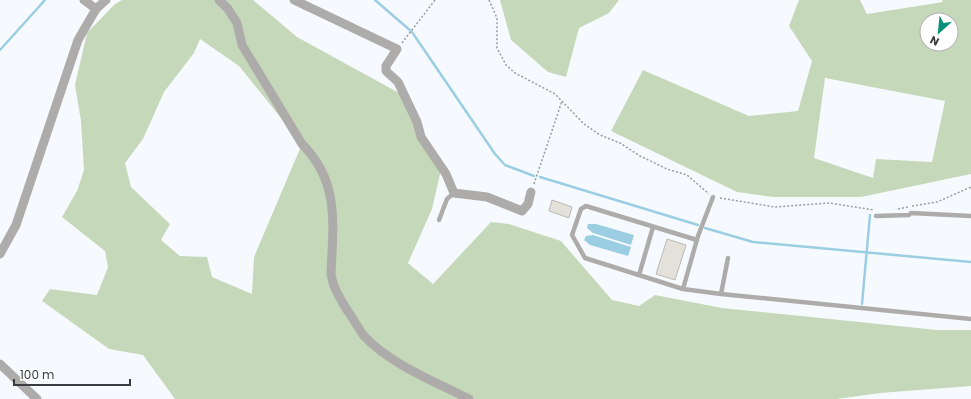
<svg xmlns="http://www.w3.org/2000/svg" width="971" height="399" viewBox="0 0 971 399" font-family="Poppins,sans-serif">
<rect width="100%" height="100%" fill="#f6fafe"/>
<!-- green -->
<path fill="#c6d8ba" fill-rule="evenodd" d="M122 0H253L297 37 401 94 441 170 432 209 408 263 433 284 491 222 509 224 561 241 612 300 639 306 655 295 722 308 937 330H971V386L880 393 837 399H175L143 355 109 349 42 301 50 289 97 295 108 267 105 251 62 217 77 191 84 170 81 121 75 85 87 33 115 4ZM200 39 239 66 302 144 254 257 252 294 212 277 207 257 180 256 161 240 170 224 131 187 125 163 143 139 164 92 194 53Z
M500 0H619L609 13 579 28 566 77 548 72 511 40Z
M799 0H860L867 14 943 2 942 0H971V174L861 197H773L737 192 611 131 643 70 749 116 798 111 812 61 789 26ZM927 20H951V44H927ZM825 78 945 101 932 162 876 159 873 178 814 158Z"/>
<!-- water -->
<path fill="#9ccee3" d="M588 224H596L634 235 631 245 593 233 587 228Z
M593 235 631 247 628 256 590 245 584 240 586 236Z"/>
<g fill="none" stroke-linecap="round" stroke-linejoin="round">
<!-- stream -->
<path stroke="#9ccee3" stroke-width="2.5" d="M375 0 412 32 495 154 505 165 534 176
M0 50 45 0
M540 177 698 225
M705 228 753 242 971 262
M862 304 870 215"/>
</g>
<!-- building -->
<path fill="#e4e0da" stroke="#bdb9b4" d="M552 200 572 207 569 218 549 211Z
M667 239 686 245 675 280 656 274Z"/>
<g fill="none" stroke-linecap="round" stroke-linejoin="round">
<!-- path -->
<path stroke="#999b9f" stroke-width="1.5" stroke-dasharray="2 2" stroke-linecap="butt" d="M489 0 497 18V48L506 65 515 73 555 94 584 124 600 135 620 143 640 156 667 169 687 175 709 194
M402 43 435 0
M534 184 562 101
M720 198 775 207 829 203 874 210
M912 206 937 202 971 187
M898 209 908 207"/>
<!-- lane -->
<path stroke="#aeacaa" stroke-width="4.5" d="M876 216 909 215 911 213 971 216
M439 220 447 199 454 193
M697 240 586 206 581 209 572 235 585 258 683 289 721 294 971 319
M639 275 653 227
M683 289 698 236 713 197
M721 294 728 258"/>
<!-- street -->
<path stroke="#aeacaa" stroke-width="9" d="M84 0 96 9
M219 0 228 9 237 23 242 45 302 144C340 182 333 224 331 274 333 288 340 298 347 310 353 318 358 328 364 336 390 364 436 382 469 399
M294 0 397 49 386 66V71L398 82 417 122 421 137 446 174 454 193 487 197 522 211 528 204 531 192
M0 254 16 225 78 40 96 9 106 0
M0 364 37 399"/>
</g>
<!-- north arrow -->
<g transform="translate(939 32) rotate(207)"><circle r="19" fill="#ffffff" stroke="#b1b1b2"/>
<path d="M0-3L7 15L0 10L-7 15Z" fill="#07917a"/>
<text y="-6" font-size="11" font-weight="bold" text-anchor="middle" fill="#3b3c3f">N</text>
</g>
<!-- scale -->
<path d="M14 379v6h116v-6" fill="none" stroke="#3b3c3f" stroke-width="2"/>
<text x="20" y="379" font-size="12" fill="#3b3c3f" stroke="#ffffff" stroke-width="3" paint-order="stroke">100 m</text>
</svg>
